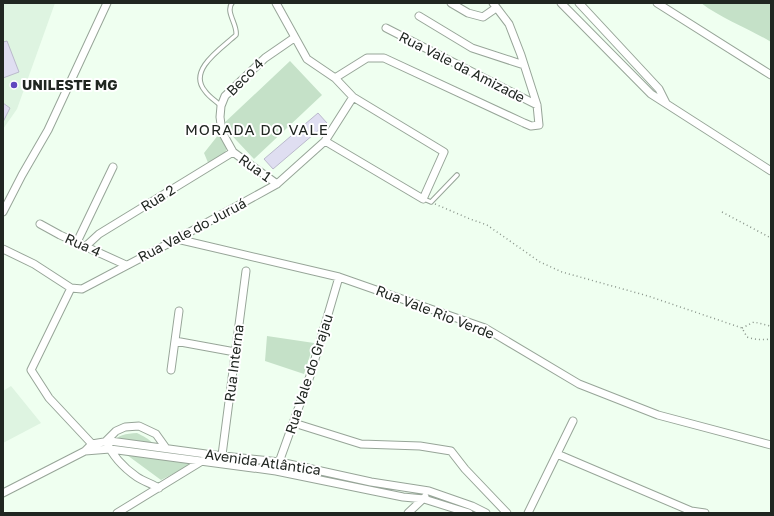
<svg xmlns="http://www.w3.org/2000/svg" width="774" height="516" viewBox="0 0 774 516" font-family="'Golos Text',sans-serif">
<rect width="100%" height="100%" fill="#effff0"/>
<!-- built -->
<path fill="#def4e1" d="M3 3H55L17 109 3 129Z
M11 386 41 423 3 443V391Z"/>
<!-- green -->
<path fill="#c5e1c8" d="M701 3H771V42C748 28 722 19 701 3Z
M290 61 322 95 254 159 222 125Z
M219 134 227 148 224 155 209 165 204 153Z
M267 336 314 343 304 374 265 361Z
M137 433C151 440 155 443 162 457L196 462 161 480 112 444C117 434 126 434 137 433Z"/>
<!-- building -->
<path fill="#dfdef1" stroke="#bbbacc" d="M7 41 19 72 3 78V42Z
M3 103 10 108 3 122Z
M318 113 327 123 273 169 264 159Z"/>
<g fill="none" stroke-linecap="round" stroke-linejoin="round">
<!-- lane casing -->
<g stroke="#97a598" stroke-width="5.5">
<path id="lane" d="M221 106C216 101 209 97 205 91 187 70 222 48 236 35 238 25 225 12 232 3
M424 199 431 202 457 175"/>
</g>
<!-- street casing -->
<g stroke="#97a598" stroke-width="9">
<path id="street" d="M276 3 307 59 335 78 353 97 444 152 423 199 325 141
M451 3 468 13 483 17 496 8
M561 3 651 94 771 171
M579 3 659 89 666 103
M657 3 771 75
M419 16 472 48 524 65
M386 28 537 105
M335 78 367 58H384L524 123 531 126 539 125 537 105 521 55 509 24 493 3
M277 184 233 152 222 132 220 117 221 106 225 96 265 58 294 38
M3 212 22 175 48 130 107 3
M40 224 60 235 126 265
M177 239 339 277 485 328 579 384 658 415 771 445
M77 242 113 167
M86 246 99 234 233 152
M3 249 34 264 71 288 82 289 177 239 277 184 325 141 353 97
M71 288 31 370 49 398 92 444 94 447
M175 341 235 352
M171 370 179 311
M294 423 361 444 420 446 451 451 465 469 507 513
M85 451 110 449 276 471 403 497 424 499 469 513
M557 454 691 511 705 513
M222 455 246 271
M278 465 310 376 339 277
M159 488C152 484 143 481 137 477 124 468 112 455 106 441L116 431 125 427 139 426 156 434 166 448
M3 493 85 451 92 444 110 441 206 454 280 462 371 482 429 491 472 506 486 513
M117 513 202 461
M408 513 425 497
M528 513 573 421"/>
</g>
<!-- path -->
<path stroke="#8a958b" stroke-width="1.5" stroke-dasharray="1 3" stroke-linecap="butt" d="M435 204 470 219 487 225 540 262 562 272 648 296 742 328 747 337C755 340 763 340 771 339
M722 212 771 238
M742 328 754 322 770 326 771 327"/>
<!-- lane -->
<use href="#lane" stroke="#fff" stroke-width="3.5"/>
<!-- street -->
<use href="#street" stroke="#fff" stroke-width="7"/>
</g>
<!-- markers -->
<circle fill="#6047bf" stroke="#fff" stroke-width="1.5" cx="14" cy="85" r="4"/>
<g text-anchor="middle" stroke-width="4" stroke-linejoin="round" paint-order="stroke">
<!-- street labels -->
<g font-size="14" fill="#202621" stroke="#fff">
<text transform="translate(462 67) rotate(27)" y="5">Rua Vale da Amizade</text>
<text transform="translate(245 77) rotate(-45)" y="5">Beco 4</text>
<text transform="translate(255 168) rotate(35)" y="5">Rua 1</text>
<text transform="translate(158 198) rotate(-32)" y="5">Rua 2</text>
<text transform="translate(192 230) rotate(-28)" y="5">Rua Vale do Juruá</text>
<text transform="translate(83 245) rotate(24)" y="5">Rua 4</text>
<text transform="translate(435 312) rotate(21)" y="5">Rua Vale Rio Verde</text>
<text transform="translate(234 363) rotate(-83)" y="5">Rua Interna</text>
<text transform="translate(309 374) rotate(-72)" y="5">Rua Vale do Grajau</text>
<text transform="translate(263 462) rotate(8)" y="5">Avenida Atlântica</text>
</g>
<!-- poi labels -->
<g font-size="14" font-weight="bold" fill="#202621" stroke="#fff" text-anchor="start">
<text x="22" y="90">UNILESTE MG</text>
</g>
<!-- neighbourhood labels -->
<g font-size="15" letter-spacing="1" fill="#202621" stroke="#fff">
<text x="257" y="135">MORADA DO VALE</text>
</g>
</g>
<!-- border -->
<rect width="774" height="516" fill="none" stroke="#202621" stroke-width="8"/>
</svg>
